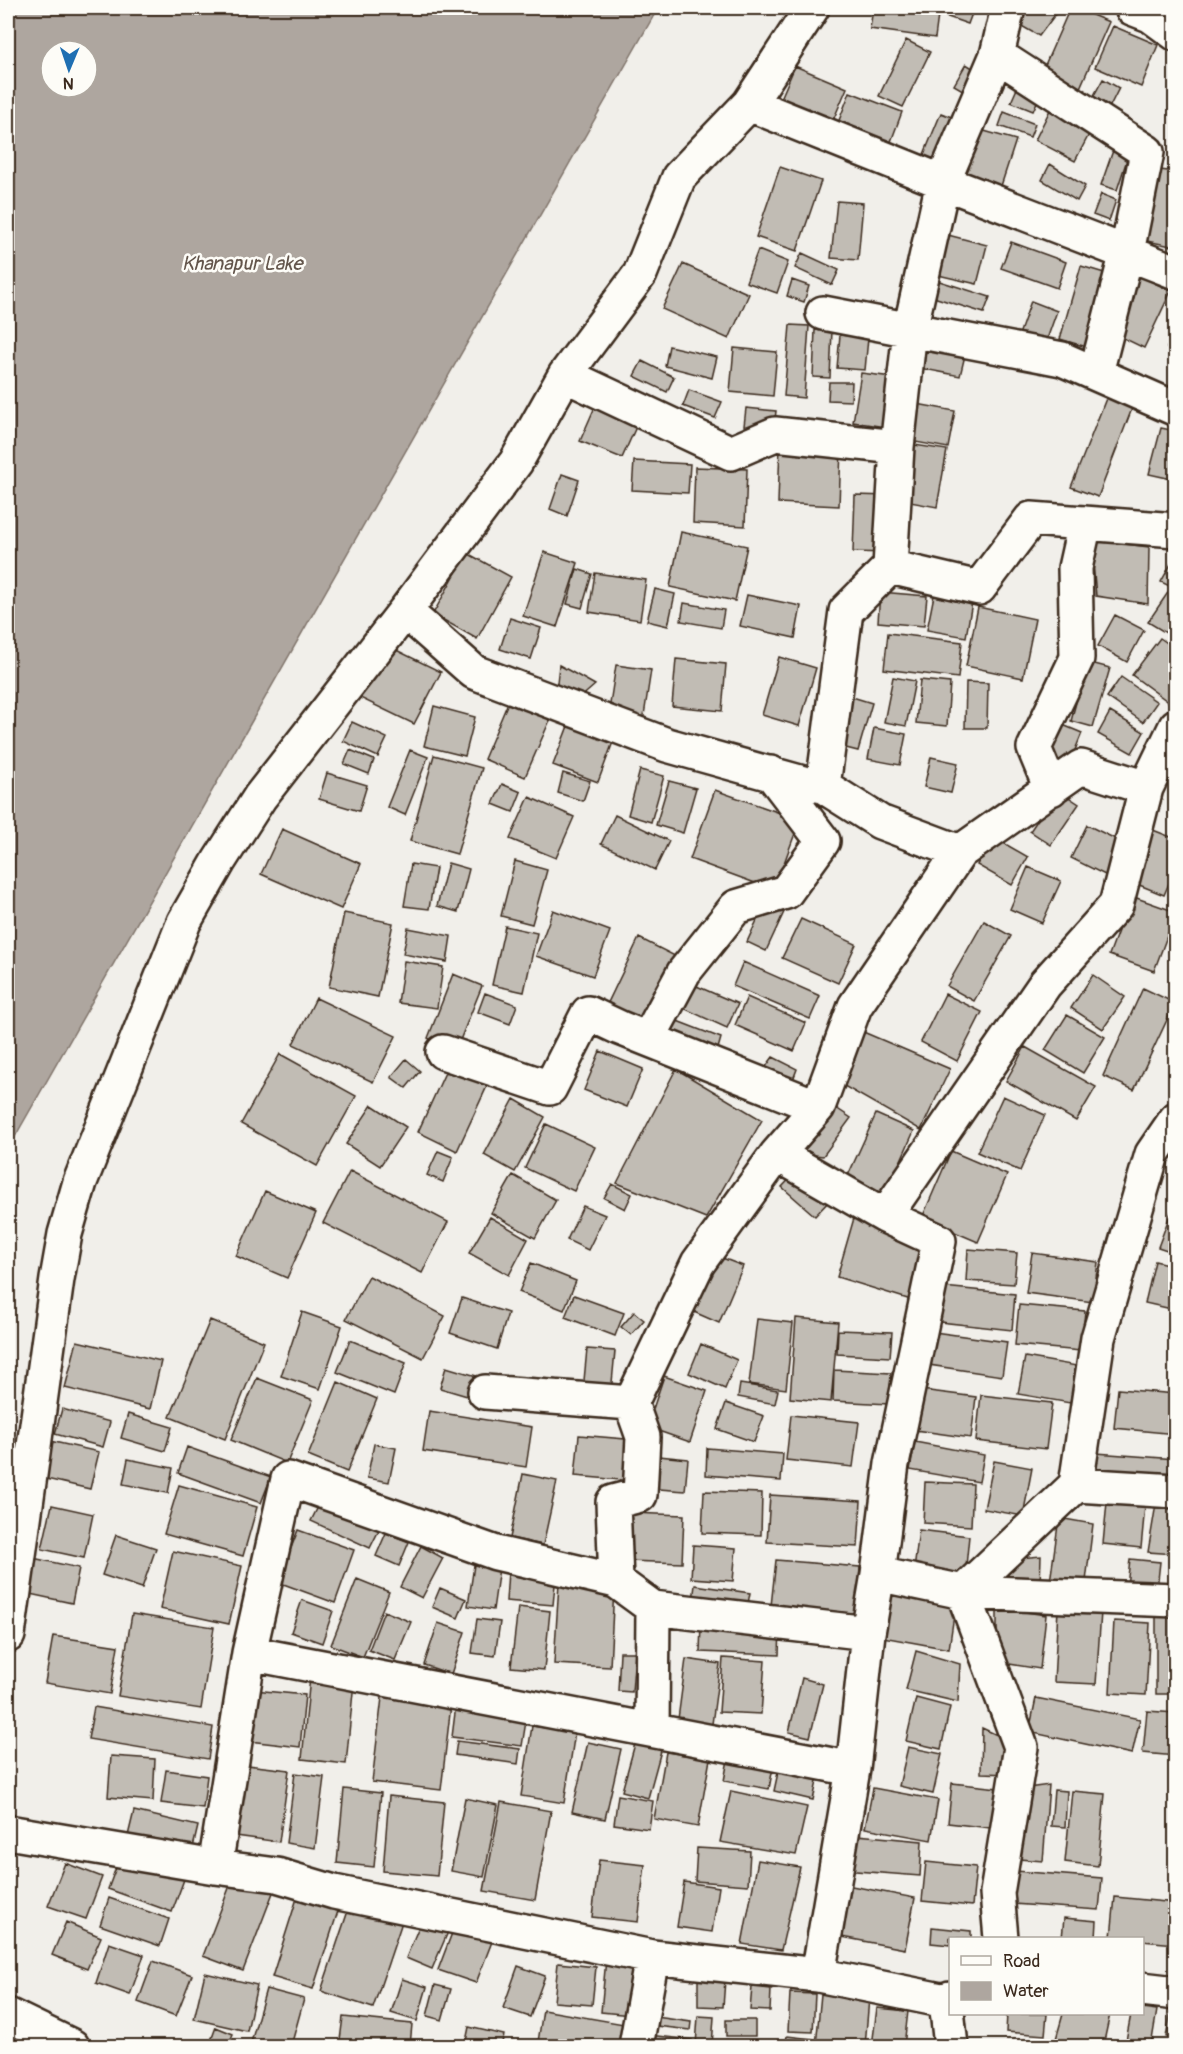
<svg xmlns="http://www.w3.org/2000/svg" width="1183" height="2054" viewBox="0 0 1183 2054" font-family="Pangolin,sans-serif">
<rect width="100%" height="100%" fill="#f1efea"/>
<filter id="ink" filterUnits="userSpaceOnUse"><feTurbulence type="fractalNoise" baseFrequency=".0167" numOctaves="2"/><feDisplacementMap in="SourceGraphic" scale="12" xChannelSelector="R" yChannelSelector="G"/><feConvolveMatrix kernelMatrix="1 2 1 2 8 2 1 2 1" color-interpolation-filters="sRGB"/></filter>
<g filter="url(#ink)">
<!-- water -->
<path fill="#aea69f" stroke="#80746b" stroke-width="1.5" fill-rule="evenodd" d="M8 8H658L8 1149ZM51 51H87V87H51Z"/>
<!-- building -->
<path fill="#c1bcb4" stroke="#3b2a1e" stroke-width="1.5" d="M873 8H939L935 38 870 29Z
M945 8H974L968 24 942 15Z
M1030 8H1060L1039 36 1018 24Z
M1070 8H1075L1109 22 1079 90 1041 74Z
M1113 26 1158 45 1141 87 1095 67Z
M906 40 930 52 903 107 879 96Z
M966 64 986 76 973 96 954 85Z
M795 66 847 88 828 132 776 110Z
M1103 79 1119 88 1109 108 1092 99Z
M1019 84 1041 93 1033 111 1011 102Z
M850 92 902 112 886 155 833 136Z
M1054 102 1095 123 1075 161 1035 140Z
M1004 112 1035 124 1030 137 999 126Z
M941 113 962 121 941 172 920 164Z
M970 127 1016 140 1000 189 953 174Z
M1117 139 1132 144 1117 190 1101 185Z
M1050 164 1085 186 1077 201 1042 180Z
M780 167 821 181 797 251 756 237Z
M1160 170 1176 172V247L1147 241Z
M1101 194 1116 200 1109 221 1093 215Z
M837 201 863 203 858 260 831 258Z
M948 235 987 245 977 284 938 275Z
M1011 242 1066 262 1057 288 1001 268Z
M758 250 788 262 777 293 746 282Z
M802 253 839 270 832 285 795 268Z
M683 264 749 294 729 339 662 309Z
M1081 266 1111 275 1090 348 1060 339Z
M1140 276 1171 291 1144 348 1113 333Z
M933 279 990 297 984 313 927 295Z
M792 280 809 286 804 302 787 296Z
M1031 301 1057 311 1046 342 1020 332Z
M1176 321V351L1167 348Z
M790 325 809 326 804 398 784 396Z
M815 330H832L830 378 813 377Z
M840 335 868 338 865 370 837 368Z
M925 338 967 347 960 376 919 368Z
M669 346 717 357 712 378 665 366Z
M734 348 777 352 773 396 730 392Z
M642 361 674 377 667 392 634 376Z
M861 373 900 378 892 428 853 422Z
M829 382H852L851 401 828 400Z
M689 390 722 402 715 418 683 406Z
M1107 396 1133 406 1098 497 1071 487Z
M598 400 640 418 622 458 580 441Z
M917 404 955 411 948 448 910 441Z
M746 408 776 411 774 428 744 426Z
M1161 428 1176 431V467L1172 479 1149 474Z
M908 444 947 450 937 507 899 500Z
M780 445 841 448 839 506 778 503Z
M634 461 690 464 688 493 632 490Z
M695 467 747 469 745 526 693 523Z
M562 474 579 480 567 516 550 509Z
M855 495 889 496 887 553 853 552Z
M681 532 747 546 735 601 670 587Z
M1091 540 1149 547 1148 604 1096 596Z
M544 552 578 563 557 627 523 616Z
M467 553 511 577 477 639 433 614Z
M1176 555V589L1161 582Z
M577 569 592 574 582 608 567 604Z
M595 573 646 580 640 620 589 612Z
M655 589 675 594 668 626 647 621Z
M1169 591 1176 595V639L1148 622Z
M880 592 927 596 924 626 878 622Z
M747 595 801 606 795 638 740 626Z
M934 595 972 602 966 637 927 630Z
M684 603 724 610 721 628 681 621Z
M978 607 1035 619 1023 678 966 666Z
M1115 615 1144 630 1127 662 1098 646Z
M510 618 541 628 531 659 500 649Z
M888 633 962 642 958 678 884 669Z
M1160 638 1176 649V696L1170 703 1132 675Z
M382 643 441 672 414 724 356 696Z
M779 657 816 668 799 726 762 715Z
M676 659 726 664 722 711 672 706Z
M1087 662 1110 668 1093 727 1071 721Z
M559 665 595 685 579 699 556 692Z
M616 665 651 670 643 722 608 717Z
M893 677 915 681 906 726 884 722Z
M1121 677 1157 702 1143 722 1107 697Z
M920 680 950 683 947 726 916 723Z
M966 682 988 683 987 728H965Z
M512 693 554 711 525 777 484 759Z
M849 696 872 703 858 751 834 745Z
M434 706 475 717 465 756 424 746Z
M1110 712 1144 732 1132 753 1098 734Z
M352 722 387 738 378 757 343 741Z
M1058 723 1082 733 1068 767 1044 757Z
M568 726 613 742 598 782 553 765Z
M874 728 906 734 900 765 868 759Z
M350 750 374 760 369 774 344 764Z
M410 750 428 757 405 815 387 807Z
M434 755 482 768 457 854 410 841Z
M931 757 958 763 951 793 924 787Z
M640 770 664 776 651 822 628 815Z
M327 773 367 785 359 811 319 799Z
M563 773 590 781 583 801 558 793Z
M669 781 696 788 683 833 656 825Z
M502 784 521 792 513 812 493 804Z
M715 790 800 820 774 890 690 859Z
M1058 790 1079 804 1051 845 1030 831Z
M529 797 574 817 556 858 510 839Z
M615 815 669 841 655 870 601 844Z
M1087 825 1126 844 1109 877 1071 858Z
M282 829 361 864 341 909 261 874Z
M1153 830 1176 839V867L1164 895 1132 882Z
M993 837 1028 857 1012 885 977 865Z
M515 861 547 870 532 924 501 916Z
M448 863 469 869 458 912 437 906Z
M411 864 436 868 429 909 404 906Z
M1028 867 1061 881 1042 923 1010 909Z
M1131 896 1176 912 1154 971 1109 955Z
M765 903 784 912 766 951 747 942Z
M553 910 610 931 593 976 536 956Z
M344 913 393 923 378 997 329 987Z
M801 919 856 944 838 983 782 958Z
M984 921 1011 936 974 1001 947 986Z
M505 926 537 933 524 992 492 985Z
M408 928 451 936 447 962 403 954Z
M639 938 677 957 642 1028 604 1011Z
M404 961 443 967 437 1008 398 1003Z
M743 962 820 996 810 1019 733 986Z
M453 974 482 986 456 1050 428 1038Z
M1093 975 1125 997 1103 1029 1071 1008Z
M692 984 738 1004 727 1028 681 1007Z
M1143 988 1175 1003 1134 1090 1103 1076Z
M485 993 517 1005 510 1024 478 1012Z
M945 994 982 1012 957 1061 921 1042Z
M747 997 806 1023 794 1051 735 1025Z
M316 998 396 1036 373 1082 293 1044Z
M1067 1015 1105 1037 1083 1073 1045 1050Z
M672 1019 721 1038 717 1052 666 1035Z
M861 1031 950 1069 921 1130 837 1082Z
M1025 1047 1096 1087 1076 1121 1006 1081Z
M600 1051 643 1069 627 1107 584 1090Z
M280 1054 356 1096 317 1166 241 1124Z
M773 1057 797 1069 791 1085 762 1072Z
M406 1059 420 1071 406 1088 391 1077Z
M448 1066 488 1084 457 1151 418 1132Z
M676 1069 762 1120 706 1218 617 1183Z
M1003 1096 1045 1115 1020 1171 977 1152Z
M514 1099 545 1117 515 1172 484 1155Z
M830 1104 851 1118 823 1156 797 1153Z
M372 1105 406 1127 380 1166 346 1144Z
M876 1114 914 1131 884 1198 846 1180Z
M546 1124 595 1147 574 1191 525 1168Z
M438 1151 453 1157 443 1182 427 1175Z
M951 1151 1007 1175 978 1242 922 1218Z
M350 1171 448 1222 422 1273 323 1223Z
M797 1171 830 1200 815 1216 782 1187Z
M513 1175 556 1200 535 1238 491 1213Z
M612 1184 632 1194 625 1209 604 1198Z
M265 1191 316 1213 287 1278 236 1256Z
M1176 1199V1253L1158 1247Z
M583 1206 605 1215 588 1250 567 1240Z
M490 1217 528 1239 509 1275 469 1253Z
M854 1218 924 1249 911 1300 837 1277Z
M968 1249 1017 1253 1014 1284 966 1281Z
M1032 1253 1098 1262 1093 1302 1026 1293Z
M717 1256 743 1266 719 1323 694 1312Z
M1155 1261 1176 1266V1310L1145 1303Z
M531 1263 576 1281 564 1310 519 1292Z
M369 1276 445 1316 423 1358 346 1319Z
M943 1287 1015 1294 1012 1330 940 1322Z
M574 1295 624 1313 615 1336 565 1317Z
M462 1298 508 1313 497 1349 450 1333Z
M1019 1305 1085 1311 1081 1351 1015 1345Z
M302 1312 342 1326 320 1389 281 1376Z
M634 1312 644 1320 631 1335 621 1327Z
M796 1318 838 1322 831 1402 790 1398Z
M757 1319 793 1323 786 1389 749 1384Z
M210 1320 264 1342 225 1439 170 1417Z
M838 1330 892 1332 890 1357 837 1354Z
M934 1332 1007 1342 1002 1376 929 1365Z
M350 1340 406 1363 394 1395 337 1372Z
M77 1341 161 1361 150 1409 65 1388Z
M701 1344 737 1360 725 1389 689 1373Z
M587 1349 615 1351 611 1393 583 1391Z
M1025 1357 1077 1366 1070 1403 1018 1394Z
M446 1367 480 1377 474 1398 440 1388Z
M834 1370 891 1373 889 1404 833 1401Z
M664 1376 707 1391 690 1442 647 1427Z
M257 1378 313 1400 287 1463 231 1440Z
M338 1382 377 1399 347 1472 308 1456Z
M740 1384 778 1390 775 1404 738 1397Z
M1118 1389 1176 1394V1434L1114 1428Z
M921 1390 976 1397 971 1438 915 1430Z
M981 1395 1052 1403 1046 1449 976 1441Z
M726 1403 764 1416 754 1442 717 1429Z
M62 1409 110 1422 103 1447 55 1434Z
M429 1411 532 1427 526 1467 423 1451Z
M128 1414 172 1427 165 1451 121 1438Z
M791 1415 859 1422 853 1467 786 1460Z
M579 1435 637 1440 633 1481 575 1476Z
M50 1441 99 1452 90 1489 42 1478Z
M915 1442 984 1455 979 1482 910 1470Z
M374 1444 396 1448 389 1482 367 1478Z
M187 1447 271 1477 261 1503 178 1473Z
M707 1448 783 1454 781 1481 706 1475Z
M1096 1453 1176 1459V1480L1097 1476Z
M649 1455 688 1459 685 1491 646 1488Z
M128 1459 173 1468 168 1493 123 1484Z
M994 1461 1032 1468 1023 1516 984 1509Z
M523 1474 557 1481 543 1545 510 1538Z
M925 1482 973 1484 971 1526 923 1523Z
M179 1485 257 1507 243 1556 164 1534Z
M704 1491 762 1493 761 1535 702 1533Z
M1108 1492 1146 1495 1141 1548 1103 1544Z
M770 1495 861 1501 858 1547 767 1542Z
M1157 1498 1176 1501V1554L1148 1552Z
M321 1501 380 1528 370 1548 311 1521Z
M52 1505 93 1514 84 1558 42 1549Z
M630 1513 684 1515 682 1563 628 1561Z
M1059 1518 1093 1524 1086 1581 1050 1582Z
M298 1530 354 1550 335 1603 278 1582Z
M919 1530 969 1536 965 1576 914 1570Z
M386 1533 409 1542 399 1566 376 1556Z
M116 1535 156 1548 142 1588 102 1575Z
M693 1545 736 1548 733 1581 691 1578Z
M421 1546 443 1558 422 1598 400 1587Z
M173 1551 242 1566 229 1624 160 1609Z
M1041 1556 1040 1585 1005 1581 1009 1559Z
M33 1558 79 1568 72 1603 25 1593Z
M1130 1559 1160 1562 1157 1589 1127 1586Z
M776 1560 860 1567 857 1615 771 1606Z
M474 1565 499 1568 493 1610 468 1606Z
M508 1571 556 1574 553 1605 506 1601Z
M357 1579 389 1592 363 1657 331 1645Z
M559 1583 614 1587 610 1667 554 1664Z
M695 1585 750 1593 746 1614 692 1608Z
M440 1588 466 1599 458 1618 432 1607Z
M883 1592 956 1601 949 1649 877 1636Z
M302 1600 333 1611 322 1643 291 1632Z
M518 1607 550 1611 544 1670 511 1667Z
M997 1608 1046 1615 1040 1669 997 1662Z
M1058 1609 1101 1612 1096 1684 1054 1682Z
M384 1611 411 1622 395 1660 369 1650Z
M1156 1612H1176V1694H1156Z
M132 1614 214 1627 201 1709 118 1696Z
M477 1619 500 1622 495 1656 472 1653Z
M1114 1621 1150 1623 1146 1695 1110 1693Z
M438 1623 465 1632 451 1674 424 1665Z
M701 1624 780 1628 779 1655 700 1652Z
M53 1636 118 1646 110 1694 45 1683Z
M916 1651 960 1664 958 1702 906 1690Z
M620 1652H635L632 1692 618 1691Z
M723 1658 765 1661 761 1714 719 1712Z
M686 1659 720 1664 712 1724 678 1719Z
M310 1677 354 1682 346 1764 302 1759Z
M802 1678 823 1684 810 1737 789 1732Z
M383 1689 452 1696 441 1790 372 1782Z
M254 1690 305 1695 300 1747 249 1741Z
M916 1698 950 1707 941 1749 906 1741Z
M1036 1698 1140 1719 1132 1754 1029 1732Z
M456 1705 527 1715 522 1746 452 1737Z
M94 1707 213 1727 208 1759 88 1739Z
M1147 1711 1176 1713V1756L1143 1753Z
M532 1726 575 1732 564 1803 521 1796Z
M982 1728 1012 1742 1010 1774 981 1773Z
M636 1740 662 1747 648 1798 622 1791Z
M457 1741 520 1749 518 1764 455 1755Z
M588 1742 621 1749 605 1819 572 1812Z
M908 1747 942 1754 933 1794 899 1786Z
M666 1752 710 1759 698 1827 654 1819Z
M729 1754 774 1762 769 1789 724 1781Z
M111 1756 155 1759 153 1801 108 1797Z
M780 1763 819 1772 813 1800 774 1791Z
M239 1764 289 1770 279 1842 229 1835Z
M166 1770 207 1776 203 1808 161 1803Z
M295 1773 324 1777 315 1848 286 1843Z
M952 1783 998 1788 999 1829 948 1823Z
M1049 1785 1043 1861 1019 1859 1025 1827 1028 1788Z
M873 1788 938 1800 931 1840 865 1828Z
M344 1789 381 1793 374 1867 337 1863Z
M1054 1790 1067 1791 1065 1827 1051 1826Z
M731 1791 807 1807 796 1855 720 1842Z
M1072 1791 1105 1794 1098 1866 1065 1862Z
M618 1795 653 1801 649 1829 614 1824Z
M389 1796 444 1802 437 1876 383 1871Z
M465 1798 498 1805 484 1877 451 1871Z
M501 1802 551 1811 535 1900 484 1891Z
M134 1811 198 1826 191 1856 127 1840Z
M846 1834 922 1841 920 1876 843 1870Z
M697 1848 750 1851 748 1885 695 1881Z
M121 1854 186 1874 172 1912 108 1889Z
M599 1860 645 1865 638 1922 592 1917Z
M758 1860 800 1867 781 1950 742 1944Z
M926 1862 976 1867 972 1906 922 1901Z
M65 1863 102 1877 86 1919 48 1906Z
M1176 1863V1898H1173Z
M1015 1871 1102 1878 1099 1910 1013 1904Z
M234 1875 274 1890 243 1971 203 1956Z
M684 1882 719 1887 712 1932 677 1927Z
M841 1884 915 1898 905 1949 831 1935Z
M298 1895 339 1908 313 1989 272 1977Z
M1115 1897 1176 1903V1944L1142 1941V1938L1111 1937Z
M109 1898 169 1919 160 1946 100 1925Z
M352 1899 404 1916 373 2008 321 1991Z
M424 1914 451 1925 432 1969 406 1958Z
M1064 1918 1097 1921 1096 1938H1062Z
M66 1922 101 1937 87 1969 52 1955Z
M455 1925 493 1939 476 1983 438 1970Z
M932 1927 971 1931V1938H950V1945L931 1943Z
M109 1943 144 1955 130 1995 96 1983Z
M606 1959 637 1963 631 2015 601 2012Z
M153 1961 192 1975 176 2016 138 2002Z
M558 1963 596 1967 592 2005 554 2002Z
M518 1966 545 1976 530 2017 503 2008Z
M205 1973 257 1985 247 2031 194 2019Z
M402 1979 427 1987 417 2021 391 2013Z
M698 1979 725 1980 723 2007 698 2006Z
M435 1985 451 1989 442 2020 427 2016Z
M752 1987 771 1989 770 2011 750 2010Z
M266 1989 304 1999 291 2046H250Z
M790 1993 815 1994 813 2032 788 2031Z
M821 1994 869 1998 865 2046H816Z
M1172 2005H1176V2039L1166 2037Z
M877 2008 908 2011 904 2046H872Z
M1142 2008 1157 2010 1151 2046H1125L1131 2014H1142Z
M543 2010 624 2024 620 2046H565L538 2042Z
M1007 2014H1047L1045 2035 1006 2032Z
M1063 2014H1110L1103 2046H1054Z
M649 2016 691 2022 690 2030 648 2025Z
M698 2016 714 2017 712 2046H696Z
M343 2017 412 2024 410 2046 340 2040Z
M726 2020H755V2036H726Z
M216 2027 233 2034 228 2046H209Z
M469 2027 504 2035 501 2046H465Z
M648 2035 692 2040V2046H647Z
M787 2036 812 2039 811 2046H785Z
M726 2040 754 2044V2046H725Z"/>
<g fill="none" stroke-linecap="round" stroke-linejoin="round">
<!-- street casing -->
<g stroke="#3b2a1e" stroke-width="38">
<path id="street" d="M812 8 749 104 679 177 640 274 565 375 516 462 405 611 474 672 667 745 803 783 823 786 880 822 960 852 1081 767 1146 788 1176 726
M1008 8 997 55 943 182 910 330 897 447 890 567 979 588 1031 519 1176 530
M1132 8 1150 15 1176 34
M997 55 1147 152 1127 252 1096 373
M749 104 943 182 1176 272
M823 313 1062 359 1176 409
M565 375 731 453 775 434 897 447
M823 786 846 611 890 567
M1051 789 1034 748 1077 658 1075 568 1085 523
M648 1039 684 972 736 907 786 892 823 841 771 773
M443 1052 550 1088 588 1013 620 1028 818 1107
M885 1216 1045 984 1116 905 1146 788
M485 1392 631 1403 698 1263 777 1154
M1076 1485 1176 1491
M878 1574 963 1592 1176 1600
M616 1581 613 1502 640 1495 643 1437 631 1403
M8 1635 57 1279 65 1234 80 1182 184 922 219 861 260 797 405 611
M249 1653 853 1769
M652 1729 653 1608
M8 1832 215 1867 277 1875 334 1892 652 1957 818 1975
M215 1867 249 1653 288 1479 496 1553 616 1581 653 1608 868 1633
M1001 1938 997 1893 1021 1747 963 1592 1076 1485 1098 1338 1152 1154 1176 1119
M1142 1989 1176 1993
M950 1998 946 2001 818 1975 853 1769 868 1633 878 1574 892 1464 939 1241 885 1216 777 1154 818 1107 855 1006 960 852
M946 2001 951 2046
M8 2015 72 2046
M636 2046 652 1957"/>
</g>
<!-- street -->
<use href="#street" stroke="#fdfcf7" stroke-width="33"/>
</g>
</g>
<g text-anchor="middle" stroke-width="5" stroke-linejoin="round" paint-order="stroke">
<!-- water labels -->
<g font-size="20" font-style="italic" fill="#63554b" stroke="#fdfcf7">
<text x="242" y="270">Khanapur Lake</text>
</g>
</g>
<!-- margin -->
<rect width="1183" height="2054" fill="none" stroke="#fdfcf7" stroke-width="30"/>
<rect x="15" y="15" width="1153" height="2024" fill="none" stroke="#3b2a1e" stroke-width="2" filter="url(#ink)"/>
<!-- legend -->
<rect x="949" y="1937" width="195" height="78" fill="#fdfcf7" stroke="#afa8a0" stroke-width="1.5"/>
<rect x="961" y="1956" width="30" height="9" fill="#fdfcf7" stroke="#afa8a0" stroke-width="1.5"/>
<text x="1003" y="1967" font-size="18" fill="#3b2a1e">Road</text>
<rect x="961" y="1982" width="30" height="18" fill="#aea69f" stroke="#afa8a0" stroke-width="1.5"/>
<text x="1003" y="1997" font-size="18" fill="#3b2a1e">Water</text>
<!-- north arrow -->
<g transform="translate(69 69) rotate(182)"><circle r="28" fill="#fdfcf7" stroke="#afa8a0" stroke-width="1.5"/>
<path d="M0-4.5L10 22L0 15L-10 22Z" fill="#1f6fb2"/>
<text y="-9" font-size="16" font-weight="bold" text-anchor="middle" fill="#3b2a1e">N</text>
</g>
</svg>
